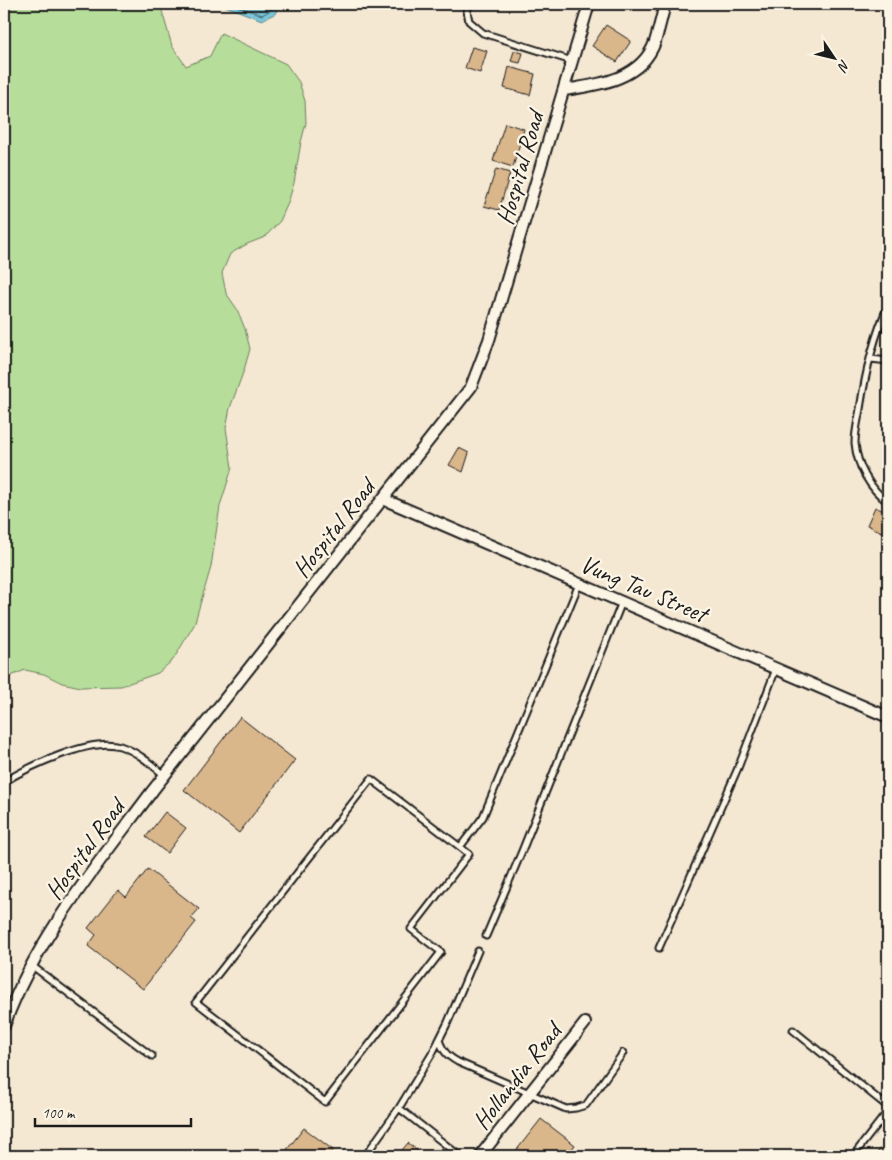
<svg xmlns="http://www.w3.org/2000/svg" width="892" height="1160" viewBox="0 0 892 1160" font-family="Caveat,sans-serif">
<rect width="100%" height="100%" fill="#f5e8d3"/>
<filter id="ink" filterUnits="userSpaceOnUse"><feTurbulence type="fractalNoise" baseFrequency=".02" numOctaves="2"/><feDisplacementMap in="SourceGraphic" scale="10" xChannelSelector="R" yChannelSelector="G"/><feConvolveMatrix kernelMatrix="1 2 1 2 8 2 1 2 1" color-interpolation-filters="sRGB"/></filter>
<g filter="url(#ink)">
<!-- green -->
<path fill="#b6de9a" stroke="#697d5b" d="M4 4H160L172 46 186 66 210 56 221 33 286 64 299 82 305 101 306 123 301 142 294 183 288 203 280 221 265 237 247 244 230 254 222 273 226 293 237 309 245 329 250 349 244 370 230 408 226 428 232 468 220 506 211 567 194 625 173 660 158 673 121 686 81 687 62 683 44 674 25 670 4 679Z"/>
<!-- water -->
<path fill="#7ac6d9" stroke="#54828d" d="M220 4H279L276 13 262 20Z"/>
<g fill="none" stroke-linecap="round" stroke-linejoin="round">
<!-- shore -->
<path stroke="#426068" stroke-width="1" d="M231 4 262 15 271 10 274 4"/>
</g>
<!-- building -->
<path fill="#dab68b" stroke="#1c1c1c" d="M606 25 631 41 617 62 592 46Z
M472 47 487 51 480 73 465 68Z
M514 51 523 53 520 63 511 61Z
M509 67 535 74 530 95 504 88Z
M505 123 524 129 513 167 493 161Z
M496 169 510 173 499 210 484 206Z
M459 448 469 453 463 472 449 465Z
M875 507 888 513V535L867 525Z
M240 717 295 760 239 833 184 790Z
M165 812 186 828 167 853 146 837Z
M148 869 199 909 191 918 196 922 143 989 88 946 96 935 88 928 118 890 126 897Z
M541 1119 575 1145 566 1156H512Z
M304 1128 333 1150 328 1156H282Z
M888 1138V1156H875Z
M408 1143 425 1156H397Z"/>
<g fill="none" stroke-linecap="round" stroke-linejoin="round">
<!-- lane casing -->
<g stroke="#1c1c1c" stroke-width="9">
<path id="lane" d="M470 4 467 11 469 21 483 33 572 61
M888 306C874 336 865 376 860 409 858 420 855 432 855 443 857 466 870 489 888 502
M871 359 888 361
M4 782C28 767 91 737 120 746 138 752 151 764 165 776
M460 847 469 854 411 929 441 952 325 1102 196 1002 371 779 460 847 483 817 579 584
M486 936 522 851 622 602
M659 948 738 768 776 669
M31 965 152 1056
M793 1030 888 1107
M439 1040C443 1051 447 1056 458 1062L566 1109 576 1108 586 1105 623 1053
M399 1108 433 1052 448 1022 478 951
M365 1156 399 1108 460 1156
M853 1156 888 1111"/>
</g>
<!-- street casing -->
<g stroke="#1c1c1c" stroke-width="14">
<path id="street" d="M564 90C598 85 641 80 655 42 659 29 662 16 665 4
M383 499 888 717
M4 1026C35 939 98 864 153 790L471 387 489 340 589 4
M480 1156 585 1023"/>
</g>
<!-- lane -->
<use href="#lane" stroke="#fcf5e5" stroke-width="5"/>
<!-- street -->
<use href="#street" stroke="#fcf5e5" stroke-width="10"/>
</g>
</g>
<g text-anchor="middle" stroke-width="4.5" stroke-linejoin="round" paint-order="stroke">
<!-- street labels -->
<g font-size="25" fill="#1c1c1c" stroke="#fcf5e5">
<text transform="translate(519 168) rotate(-74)" y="9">Hospital Road</text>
<text transform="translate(333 528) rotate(-52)" y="9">Hospital Road</text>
<text transform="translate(644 588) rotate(23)" y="9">Vung Tau Street</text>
<text transform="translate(84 849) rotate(-54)" y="9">Hospital Road</text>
<text transform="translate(516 1076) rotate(-52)" y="9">Hollandia Road</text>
</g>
</g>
<!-- margin -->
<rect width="892" height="1160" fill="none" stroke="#fcf5e5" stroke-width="20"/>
<rect x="10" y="10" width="872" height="1140" fill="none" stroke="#1c1c1c" stroke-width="2" filter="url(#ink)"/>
<!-- north arrow -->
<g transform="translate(834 58) rotate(125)" stroke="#fcf5e5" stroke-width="4" paint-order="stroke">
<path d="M0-4L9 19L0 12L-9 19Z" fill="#1c1c1c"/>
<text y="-8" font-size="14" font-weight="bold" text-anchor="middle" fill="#1c1c1c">N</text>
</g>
<!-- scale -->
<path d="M35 1118v8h156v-8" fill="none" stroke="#1c1c1c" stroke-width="2.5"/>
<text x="42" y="1118" font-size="15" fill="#1c1c1c" stroke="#fcf5e5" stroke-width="4" paint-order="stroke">100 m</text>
</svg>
